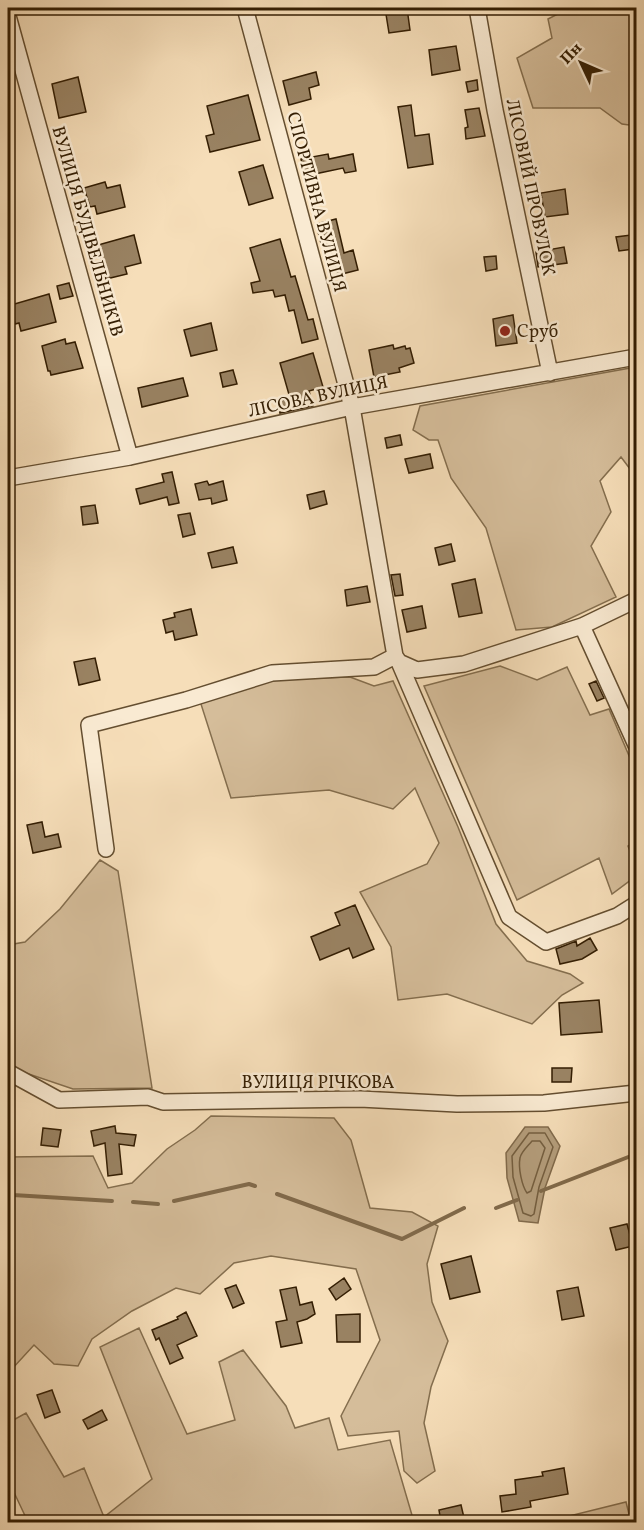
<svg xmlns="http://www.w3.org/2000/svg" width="644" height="1530" viewBox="0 0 644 1530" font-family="Vollkorn,serif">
<rect width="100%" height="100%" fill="#f6deb9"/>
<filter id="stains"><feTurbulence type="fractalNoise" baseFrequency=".00333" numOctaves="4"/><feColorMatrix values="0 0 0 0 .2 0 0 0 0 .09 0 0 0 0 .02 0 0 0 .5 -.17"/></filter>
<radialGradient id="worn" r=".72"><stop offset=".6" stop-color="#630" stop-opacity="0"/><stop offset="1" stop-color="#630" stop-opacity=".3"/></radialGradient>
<!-- green -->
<path fill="#d5bd9a" stroke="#846e4e" stroke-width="1.5" d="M557 8H636V126L622 124 600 108H533L517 58 552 38 548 19 560 13Z
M636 367V477L621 457 600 481 611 512 591 546 616 597 552 627 516 630 486 528 451 478 438 440H429L413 430 420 406Z
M500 666 537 680 567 667 590 715 609 709 636 772V841L628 846 636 866V876L612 894 599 858 517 900 424 686Z
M350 677 374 686 393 681 458 827 496 924 527 961 570 974 583 983 562 995 532 1024 447 994 398 1000 391 947 360 892 427 864 439 843 415 788 393 809 329 790 231 798 200 701 253 680Z
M100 860 118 871 152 1088 73 1089 8 1067V945L25 942 60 909Z
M211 1116 334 1118 351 1140 370 1208 412 1212 438 1226 427 1264 432 1302 448 1341 431 1387 424 1423 435 1471 417 1483 404 1471 399 1431 348 1436 341 1416 380 1340 356 1269 271 1256 234 1263 200 1294 176 1288 132 1311 92 1339 78 1366 54 1364 34 1345 12 1369 8 1368V1157L93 1156 108 1188 132 1183 167 1149 195 1130Z
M139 1328 187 1434 235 1420 219 1362 243 1350 286 1406 295 1428 329 1418 338 1450 390 1440 414 1522H28L11 1486 8 1501V1423L26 1413 64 1477 84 1468 104 1517 152 1479 100 1347Z
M626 1502 631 1522H561V1518Z"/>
<!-- water -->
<path fill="#b49d7b" stroke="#816a4b" stroke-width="1.5" d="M525 1127H548L560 1146 545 1188 538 1223 519 1221 507 1178 506 1153Z"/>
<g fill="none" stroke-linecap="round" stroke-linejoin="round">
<!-- shore -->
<path stroke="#745e3f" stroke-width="1.5" d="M529 1133H545L553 1147 539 1187 534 1214 531 1216 523 1213 513 1177 512 1156Z
M532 1141H540L545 1148 531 1191 527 1193C522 1186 518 1168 520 1158 521 1152 528 1146 532 1141Z"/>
<!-- stream -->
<path stroke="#816a4b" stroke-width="4" d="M8 1181 13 1195 112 1201
M541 1191 636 1154
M277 1194 402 1239 464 1208
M174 1201 249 1184 255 1186
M133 1202 158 1204
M496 1208 517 1200"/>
</g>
<!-- building -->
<path fill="#998262" stroke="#341e03" stroke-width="1.5" d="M385 8H407L410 30 389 33Z
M456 46 460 70 432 75 429 50Z
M316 72 319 85 309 88 311 99 289 105 283 81Z
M78 77 86 112 59 118 52 84Z
M477 80 478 90 468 92 466 82Z
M248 95 260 140 210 152 206 136 214 134 207 106Z
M411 105 415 136 429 134 433 164 408 168 398 107Z
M479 108 485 136 466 139 465 128 468 127 465 110Z
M328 154 329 159 353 154 356 171 345 173 343 168 305 176 301 159Z
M263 165 273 198 249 205 239 172Z
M105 182 107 188 120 185 125 207 97 214 95 206 90 207 84 188Z
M565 189 568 214 545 217 541 193Z
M336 219 344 253 353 250 358 270 338 275 330 245 322 247 316 224Z
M134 235 141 263 125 267 127 274 106 279 98 245Z
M631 235 633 249 619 251 616 237Z
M280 239 291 277 295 276 308 320 313 319 318 339 302 343 294 310 289 311 285 295 275 297 273 290 253 293 251 283 260 281 250 248Z
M564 247 567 263 538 267 536 252Z
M496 256 497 269 486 271 484 257Z
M69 283 73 296 60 299 57 286Z
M49 294 56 322 21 331 19 323 15 324 11 305Z
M513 315 517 343 496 346 493 319Z
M211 323 217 350 191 356 184 330Z
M65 339 66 344 75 342 83 368 51 375 50 371H48L42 346Z
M393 345 394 349 405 346 406 349 410 348 414 363 399 368 400 372 374 377 369 350Z
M313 353 323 387 309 391 313 406 280 413 278 402 290 398 280 363Z
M233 370 237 384 223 387 220 373Z
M183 378 188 396 142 407 138 388Z
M400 435 402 445 387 448 385 438Z
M430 454 433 468 409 473 405 459Z
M172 472 179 503 169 505 167 497 140 504 136 489 164 482 162 474Z
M207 481 209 485 223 481 227 500 212 504 211 498 199 500 195 484Z
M324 491 327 504 310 509 307 495Z
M95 505 98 523 83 525 81 507Z
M190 513 195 534 183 537 178 515Z
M451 544 455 561 439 565 435 548Z
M233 547 237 563 212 568 208 553Z
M400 574 403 595 395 596 391 575Z
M475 579 482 613 459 617 452 584Z
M367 586 370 602 347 606 345 590Z
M422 606 426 628 407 632 402 610Z
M191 609 197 635 175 640 173 631 166 633 163 620 175 617 174 613Z
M95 658 100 680 79 685 74 662Z
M596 681 604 698 597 701 589 684Z
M42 822 45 837 58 834 61 847 33 853 27 825Z
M355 905 374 949 353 958 349 948 320 960 311 937 340 925 335 913Z
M590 938 597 950 582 959 560 964 556 949 576 941 577 946Z
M599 1000 602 1032 561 1035 559 1003Z
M552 1068H572L571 1082H552Z
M115 1126 116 1133 136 1135 134 1146 119 1144 122 1174 108 1176 105 1143 94 1146 91 1131Z
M43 1128 61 1130 58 1147 41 1145Z
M627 1224 633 1246 616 1250 610 1228Z
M471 1256 480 1292 450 1299 441 1264Z
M344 1278 351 1289 336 1300 329 1289Z
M236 1285 244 1303 233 1308 225 1289Z
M296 1287 300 1305 312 1302 315 1314 307 1319 297 1322 302 1343 281 1347 276 1322 287 1320 280 1290Z
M578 1287 584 1316 562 1320 557 1291Z
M186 1312 197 1336 177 1345 183 1358 170 1364 159 1338 156 1340 152 1330 178 1319 177 1317Z
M360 1314V1342H337L336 1315Z
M52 1390 60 1412 45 1418 37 1395Z
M102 1410 107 1420 88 1429 83 1420Z
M564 1468 568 1494 530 1501 531 1507 502 1512 500 1496 516 1494 515 1480 543 1476 542 1472Z
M461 1505 465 1522H441L439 1510Z"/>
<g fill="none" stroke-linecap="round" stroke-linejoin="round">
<!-- street casing -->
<g stroke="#644e30" stroke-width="18">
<path id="street" d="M245 8 352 407 395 656 399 662 417 670 464 664 582 626 636 600
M477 8 495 110 550 373
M8 16 130 457
M8 478 130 457 352 407 636 357
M582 626 636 745
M399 662 509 917 546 942 617 916 636 904
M106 849 89 725 186 700 272 673 374 667 395 656
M8 1072 59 1100 148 1097 163 1102 360 1099 457 1104 544 1103 636 1093"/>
</g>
<!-- street -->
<use href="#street" stroke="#f9ead2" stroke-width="15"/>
</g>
<!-- markers -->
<circle fill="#8f2418" stroke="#f9ead2" stroke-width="2" cx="505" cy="331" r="6"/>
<g text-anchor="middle" stroke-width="5" stroke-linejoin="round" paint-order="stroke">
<!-- street labels -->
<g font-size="18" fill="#341e03" stroke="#f9ead2">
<text transform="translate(531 187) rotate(78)" y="6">ЛІСОВИЙ ПРОВУЛОК</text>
<text transform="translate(317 202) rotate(75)" y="6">СПОРТИВНА ВУЛИЦЯ</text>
<text transform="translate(88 231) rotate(74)" y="6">ВУЛИЦЯ БУДІВЕЛЬНИКІВ</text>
<text transform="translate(318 396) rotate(-12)" y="6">ЛІСОВА ВУЛИЦЯ</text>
<text x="318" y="1088">ВУЛИЦЯ РІЧКОВА</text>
</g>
<!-- poi labels -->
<g font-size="18" fill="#341e03" stroke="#f9ead2" text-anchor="start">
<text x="517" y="337">Сруб</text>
</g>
</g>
<!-- margin -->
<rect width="644" height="1530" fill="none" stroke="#f6deb9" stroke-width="30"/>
<rect x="9" y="9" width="626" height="1512" fill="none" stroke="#341e03" stroke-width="3"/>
<rect x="15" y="15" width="614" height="1500" fill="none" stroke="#341e03" stroke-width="1.5"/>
<!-- north arrow -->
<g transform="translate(581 63) rotate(314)" stroke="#f9ead2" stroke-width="4.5" paint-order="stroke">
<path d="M0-4.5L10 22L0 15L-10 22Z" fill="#341e03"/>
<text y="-9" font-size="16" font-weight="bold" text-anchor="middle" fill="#341e03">Пн</text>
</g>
<rect width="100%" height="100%" filter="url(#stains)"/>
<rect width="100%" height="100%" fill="url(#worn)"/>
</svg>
